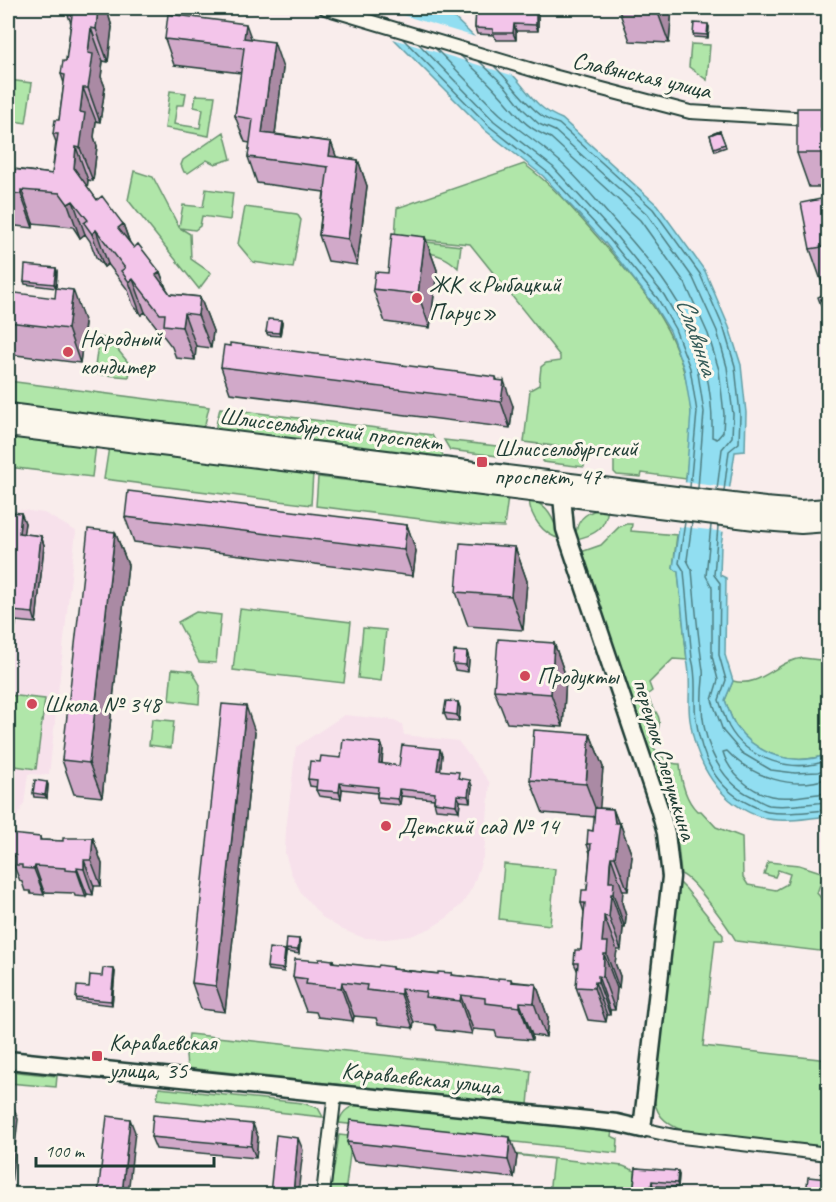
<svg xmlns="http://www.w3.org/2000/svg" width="836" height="1202" viewBox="0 0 836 1202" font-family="Caveat,sans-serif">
<rect width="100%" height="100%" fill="#f9edec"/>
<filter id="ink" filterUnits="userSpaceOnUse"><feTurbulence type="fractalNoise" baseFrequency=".0167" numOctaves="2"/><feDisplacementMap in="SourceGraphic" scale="12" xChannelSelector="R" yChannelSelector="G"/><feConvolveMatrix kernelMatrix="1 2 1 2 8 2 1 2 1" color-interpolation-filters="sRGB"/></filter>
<g filter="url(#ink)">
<!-- built -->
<path fill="#f7e1eb" d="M8 508 44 513 76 531 49 775 28 774 24 804 16 818 8 826Z
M344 715 394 720 402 724 404 735 458 741 490 783 484 854 473 886 463 903 448 917 431 928 411 936 386 939 364 938 343 930 322 917 302 894 291 873 285 853 286 830 296 747Z"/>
<!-- green -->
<path fill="#b0e6a9" stroke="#68926e" stroke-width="1.5" d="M691 44 710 45 707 80 689 67Z
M8 80 32 83 26 123 8 120Z
M170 91 186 93 184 105H177L174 124 200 128 203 109 194 107 196 95 215 96 209 136 165 128Z
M224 132 231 159 215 164 207 160 188 173 184 172 181 165 183 160Z
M524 164C554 186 577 214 601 241 647 294 685 338 691 411 692 433 688 457 686 479L642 473 641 477 617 475 614 472V454L524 442 530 390 539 385 541 367 546 363 560 361V356L470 244 395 237 397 208Z
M134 171 153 177 179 227 183 205 203 207 206 189 233 193 230 220 202 216 200 226 195 230 180 228 190 234 191 259 211 273 199 289 128 200Z
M245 207 297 214 301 220 293 268 253 262 238 244Z
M426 242 461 246 458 268C448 258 440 255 425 252Z
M99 337 109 339 131 366 129 377 94 374Z
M8 381 209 407 205 424 201 429 8 405Z
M220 408 432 435 445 459 216 431V425Z
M8 435 96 445 92 477 8 467Z
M444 440 514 448 513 458 450 450Z
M109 447 313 473 311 505 104 479Z
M544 453 585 458 584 467 543 462Z
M318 477 360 482 361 478 508 497 504 527 477 526 316 506Z
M529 499C549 505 554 521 561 539 543 535 530 517 529 499Z
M600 509H608C605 529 595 535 576 539 575 522 583 513 600 509Z
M626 524H632L631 531 677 535 673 568 678 571 687 660 673 659 649 683 652 691 648 694C648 708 664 713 658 729L653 731 652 746C659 754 669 765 680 764 681 781 685 799 697 811H701L716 827 742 837 743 877 748 885 776 890 787 884 790 874 778 870 775 877 764 874 768 862 799 865 824 873 817 893 828 907V952L736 941C729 928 694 879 681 874L678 845 673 823 591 586 581 552 601 545 619 527Z
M240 609 351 622 344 683 233 670Z
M196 612 221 615 216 663 199 662 178 622Z
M363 628 386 630 381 681 358 678Z
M803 658 828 661V754C795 767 756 756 736 726 731 719 728 708 725 700L733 681C760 689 778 660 803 658Z
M172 669 192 671 200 685 199 704 169 700Z
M8 695 45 699 36 769 8 765Z
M152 719 174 721 171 748 149 745Z
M504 864 555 869 550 925 499 919Z
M675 882 680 883 686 889 723 935V940H715L703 1046 828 1060V1147L684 1131C665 1124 653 1113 654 1092Z
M189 1034 531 1071 528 1105 187 1068 186 1056Z
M8 1071 57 1076 56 1087 8 1083Z
M159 1088 302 1103 318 1108 323 1117 157 1099Z
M359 1104 612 1131 611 1136 618 1139 617 1153 339 1123C341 1112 348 1107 359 1104Z
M339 1135 623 1166 638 1172 635 1194H549L553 1159 352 1138 345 1194H330Z"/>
<!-- water -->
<path fill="#91def1" stroke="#639ea5" stroke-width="1.5" d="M368 8H444C467 30 491 53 514 76 531 95 537 109 562 119L657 205 705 271 729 327 741 365 746 413 745 451 735 452 721 545 720 575 726 578 725 655 733 681 725 700C728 708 731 719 736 726 757 756 795 767 828 754V816C810 818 782 823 764 818 719 805 696 764 690 720 687 700 692 680 687 660L678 572 673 568 686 479 691 412 684 369 670 331 652 302 606 244 573 208 543 176 486 131 395 40Z"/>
<!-- pier -->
<path fill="#f9edec" d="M365 8H379L479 38 518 77 390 38Z
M682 482 734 488 726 532 675 526Z"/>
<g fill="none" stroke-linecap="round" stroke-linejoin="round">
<!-- shore -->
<path stroke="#4d7d80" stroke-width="1.5" d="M403 39 489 126 547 172 610 240 658 299 675 329 690 368 697 412 690 487
M418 43 494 121 553 167 616 236 664 295 682 326 697 367 704 412 698 488
M436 49C457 70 478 93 500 114 518 130 539 143 557 159 577 176 593 197 610 216 672 285 715 340 712 437L717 439 723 432 724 414 719 370 708 334 685 283 640 220 551 138C523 127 518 114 498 93 487 80 474 69 461 56
M480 62 505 86 524 110 539 124 555 131 647 214 693 278 717 331 727 367 733 414 732 437 722 449 717 490
M495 67C511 82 524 103 542 116 547 120 553 122 559 124L653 209 700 274 724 329 735 366 740 414 739 443 729 451 724 491
M685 522 679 563 684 571 692 659C698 679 693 699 696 719 701 757 715 788 751 805 756 807 762 811 768 812 788 815 808 811 828 810
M692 523 687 560 692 570C695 604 698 637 703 670 704 678 702 685 702 693 700 733 715 780 753 797 758 800 764 804 769 805 789 808 809 803 828 802
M711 525 706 576 712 587V656L718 680 712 700 723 731 742 753 771 770 795 773 818 772 828 768
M718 526 714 575 720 583 719 655 726 680 719 700C722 709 725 719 729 727 747 760 794 774 828 760
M828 778C794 791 751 777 727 751L723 752C729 773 749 791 771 796 790 800 810 794 828 793"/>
<!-- street casing -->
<g stroke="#1f3d34" stroke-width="16">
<path id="street" d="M325 8 553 76 690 112 828 120
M642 1129 674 1136 828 1154
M323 1194 335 1093"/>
</g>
<!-- secondary casing -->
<g stroke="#1f3d34" stroke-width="21">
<path id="secondary" d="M8 1060 617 1123 642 1129 671 877 666 833 659 808 565 529 562 496 563 482"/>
</g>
<!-- primary casing -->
<g stroke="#1f3d34" stroke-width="22">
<path id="primary" d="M8 413 765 507 800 510 828 508
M8 427 763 521 801 524 828 522"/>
</g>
<!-- street -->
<use href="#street" stroke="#fbf7ec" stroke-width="12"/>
<!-- secondary -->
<use href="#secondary" stroke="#fbf7ec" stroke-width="16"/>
<!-- primary -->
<use href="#primary" stroke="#fbf7ec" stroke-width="18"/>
</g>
<!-- wall -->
<path fill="#d1a9c9" stroke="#1f3d34" stroke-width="1.5" d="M466 8H538V31H516V40H496L494 35 477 34 475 28 476 14H468Z
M618 8H672L669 43 630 41Z
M828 8V32L823 31 821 25Z
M68 15 109 17 112 27 108 62 103 61 101 77 105 87 100 122 96 121 94 137 97 146 93 181 88 180 87 187 97 200 123 224 130 243 134 248 160 272 166 288 170 294 200 297 213 331 211 348 196 346 195 360 176 358 172 347 145 312 141 315 133 305 128 290 108 264 104 267 96 257 90 241 85 234 80 238 73 227 33 223V228L8 225V164L13 165 14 169 52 174 56 142 53 134 59 120 64 83 61 74 66 61 71 23Z
M709 27 708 38 694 37 693 34Z
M165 39H252L283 68 275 134 331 142 336 157 358 160 367 186 357 265 328 261 319 235 324 192 257 183 248 157 250 143 245 142 235 116 241 73 174 65Z
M828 127V187H809L797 153Z
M720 131 726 147 715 151 710 135Z
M828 206V281L822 283 810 249Z
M425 237 437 270 430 328 385 322 373 289Z
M56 268 57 271 56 288 25 284 24 281Z
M8 292 85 323 80 363 8 354Z
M282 323 280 336 268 335 266 332Z
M221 367 497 380 513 406 510 428 230 393Z
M8 512 21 513 25 523 23 534 41 536 44 545 36 623 16 621 14 639H8Z
M125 517 407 525 416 551 413 576 134 542Z
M115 532 128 565 102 797 74 794 62 760Z
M515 547 527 581 523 630 468 626 456 592Z
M554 643 566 677 563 727 507 723 494 690Z
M467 652 469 659 468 672 455 670 453 664Z
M458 702 460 708 459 721 447 720 444 713Z
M255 732 225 1012 201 1009 192 983Z
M590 734 603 767 599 808 613 809 618 823H620L632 856 628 891H623L622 896V903L626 916 625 928H623L621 950H617L616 955 615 963 620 976 619 988H617L615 1010H610V1015H607L606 1022 588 1020 576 987 578 972 574 963 581 950 584 912 581 903 587 890 590 853 587 844 593 831 595 817 543 813 530 780Z
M381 743 383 749 382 764 399 766 442 755 440 770 461 779 472 786 470 802 460 801 459 811 436 809 434 802V799L401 796 400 805 379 803 377 797V793L342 789 341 799 319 796 316 790 317 787 310 786 308 779 320 762 341 758Z
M47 782 48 785 47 798 34 797 33 793Z
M40 837 41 840 63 841 93 838 102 864 101 886H94L93 895 87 894 86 897 75 896 74 893 44 892V895L31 894 30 891H25L22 882 20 881 10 856Z
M8 895 15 915 11 953 8 952Z
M299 939 300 942 299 954 287 952 286 949Z
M286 953 284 972 268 970 267 967Z
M333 960 334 963 378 967H392L393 969 536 984 548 1018 546 1037 532 1035V1040L497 1037 495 1031 473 1029 472 1034 437 1030 435 1025 414 1022 413 1028 378 1024 376 1018 354 1016 353 1021 318 1017 316 1012 306 1011 293 977 319 961Z
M115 972 112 1005 77 1001 76 998 102 976Z
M151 1137H258L256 1158 156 1149Z
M347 1142 517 1156 514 1178 354 1161Z
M636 1168 679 1175 678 1187 653 1186 652 1194H633Z"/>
<!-- shaded-wall -->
<path fill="#aa8aa4" stroke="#1f3d34" stroke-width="1.5" d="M98 8H110L109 17 112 27 108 62 96 29Z
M536 8H538V31L536 25Z
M657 8H672L669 43 657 10Z
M246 24 255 49 244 38Z
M514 24 516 31V40L513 33Z
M708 24 709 27 708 38 707 35Z
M91 28 103 61 101 77 105 87 100 122 88 88V53Z
M274 42 283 68 272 159 262 133Z
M83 88 96 121 94 137 97 146 93 181 80 148V112Z
M821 108 828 128V148L821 128Z
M331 142 340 167 329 156Z
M76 147 88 180 86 201 74 168Z
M358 160 367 186 357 265 348 239Z
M13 165 33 223V228L12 169Z
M73 201 85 234 80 238 68 204Z
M123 224 135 258 118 228Z
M96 230 108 264 104 267 92 234Z
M425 237 437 270 430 328 418 294Z
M56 268 57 271 56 288 54 284Z
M160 272 172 305 156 275Z
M133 279 145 312 141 315 129 282Z
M73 290 85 323 80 363 68 329Z
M200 297 213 331 211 348 198 315Z
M184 313 196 346 195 360 182 327Z
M281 320 282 323 280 336 279 333Z
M496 377 502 393 504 381 513 406 510 428 501 402 496 380Z
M21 513 25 523 22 543 19 533Z
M407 525 416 551 413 576 404 550Z
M115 532 128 565 102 797 89 763Z
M41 536 44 545 36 623 33 613Z
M515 547 527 581 523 630 511 596Z
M12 611 16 621 14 639 10 630Z
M554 643 566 677 563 727 551 694Z
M467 652 469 659 468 672 466 665Z
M458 702 460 708 459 721 457 715Z
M246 706 255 732 225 1012 216 986Z
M590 734 603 767 599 818 586 784Z
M381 743 383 749 381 770 379 763Z
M440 749 442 755 440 776 437 770Z
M470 780 472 786 470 802 468 796Z
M47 782 48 785 47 798 45 795Z
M340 783 342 789 341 799 339 792Z
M399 789 401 796 400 805 398 799Z
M457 795 460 801 459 811 456 805Z
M613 809 620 827V823L632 856 628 891 615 857V823Z
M93 838 102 864 101 886 91 860Z
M611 857 623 891 622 903 626 916 625 928 609 882Z
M84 860 94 886 93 895 84 869Z
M35 866 44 892V895L34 869Z
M77 868 87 894 86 897 77 871Z
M611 894 623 928 621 950 609 917Z
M8 895 15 915 11 953 8 942Z
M604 916 617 950 615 963 620 976 619 988 602 942Z
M299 939 300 942 299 954 298 950Z
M285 950 286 953 284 972 283 969Z
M604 954 617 988 615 1010 603 977Z
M333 960 354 1016 353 1021 332 962Z
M392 967 414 1022 413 1028 392 969Z
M114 969 115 972 112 1005 111 1001Z
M452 973 473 1029 472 1034 451 975Z
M598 976 610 1010V1015L598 982Z
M511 979 532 1035V1040L511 982Z
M595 982 607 1015 606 1022 594 988Z
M536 984 548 1018 546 1037 534 1003Z
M13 1107 18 1119 10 1194H8V1162Z
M130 1119 135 1132 128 1194H122Z
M253 1124 258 1137 256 1158 251 1146Z
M510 1137 517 1156 514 1178 508 1160Z
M298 1138 303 1150 298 1194H293Z
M678 1171 679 1175 678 1187 677 1183Z
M652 1181 653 1186 652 1194H650Z"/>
<!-- building -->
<path fill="#f3c5ea" stroke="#1f3d34" stroke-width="1.5" d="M69 8H98L96 29 91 28 88 53 93 54 90 76 88 88H83L80 112 85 113 80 148 76 147 74 168 97 200 102 196 123 224 118 228 134 248 138 244 160 272 156 275 170 294 200 297 198 315 184 313 182 327 164 325 165 314H160L133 279 129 282 121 271 125 268 96 230 92 234 84 223 88 220 73 201 68 204 60 193 21 190V194L8 193V164L13 165 12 169 52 174 58 134H53L55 120H59L65 75 61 74 63 61H66L72 15H68Z
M468 8H536V25L514 24 513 33H493V29L475 28 476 8Z
M618 8H657V10Z
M822 8H828V25H821Z
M168 14 246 24 244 38 274 42 262 133 331 142 329 156 358 160 348 239 319 235 328 167 248 157 253 119 235 116 244 48 165 39Z
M694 23 708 24 707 35 693 34Z
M797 108H821V128H828V153H797Z
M720 131 725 144 714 148 710 135Z
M826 198 828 213V246L810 249 801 203Z
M392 233 425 237 418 294 373 289 375 272 388 273Z
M25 265 56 268 54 284 24 281Z
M56 288 73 290 68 329 8 322V292L55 298Z
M828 292V324L818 297Z
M268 319 281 320 279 333 266 332Z
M230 343 496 377V380L504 381 501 402 221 367 224 345 230 346Z
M128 491 407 525 404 550 125 517Z
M8 512 21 513 19 533 41 536 33 613 12 611 10 630H8Z
M88 529 115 532 89 763 62 760Z
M460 543 515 547 511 596 456 592Z
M498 639 554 643 551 694 494 690Z
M454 651 467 652 466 665 453 664Z
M446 701 458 702 457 715 444 713Z
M222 704 246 706 216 986 192 983Z
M534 730 590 734 586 784 530 780Z
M343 739 381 743 379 763 399 766 402 745 440 749 437 770 459 772 458 778 470 780 468 796 457 795 456 805 434 802 435 793 409 790 399 789 398 799 377 797 378 787 340 783 339 792 316 790 317 780 308 779 310 761 320 762 321 756 341 758Z
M35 780 47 782 45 795 33 793Z
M595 808 613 809 615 823H620L615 857H611L610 863 609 882H614L613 894H611L609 917 604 916V922L602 942H608L607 954H604L603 977 598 976V982H595L594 988 576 987 578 963H574L575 950H581L585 903H581L582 890H587L591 844H587L588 830 593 831Z
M11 834 40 837V840L63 841V838H93L91 860H84V869L77 868V871L65 870V868L35 866 34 869 22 868V865H16V856H10Z
M287 938 299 939 298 950 286 949Z
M269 948 285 950 283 969 267 967Z
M295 959 319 961V959H325L333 960 332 962 378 967 379 965 392 967V969L438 974V972L452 973 451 975 498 980V978L511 979V982L536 984 534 1003 520 1002V1007L485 1003V998L461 995 460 1001 425 997 426 992 401 989V994L366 990 367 985 342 982 341 988 306 984 307 979 293 977Z
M103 968 114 969 111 1001 76 998 77 986 89 987 90 975 102 976Z
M8 1106 13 1107 8 1162Z
M153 1115 253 1124 251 1146 151 1137Z
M107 1116 130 1119 122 1194H98Z
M350 1120 510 1137 508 1160 347 1142Z
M276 1135 298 1138 293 1194H270Z
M636 1168 678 1171 677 1183 652 1181 650 1194H633Z
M808 1177 828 1179V1194H806Z
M732 1191 733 1194H715V1192Z
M17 1193 35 1194H17Z"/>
</g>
<!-- markers -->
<g fill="#d1495b" stroke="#fbf7ec" stroke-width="2">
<circle cx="417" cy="298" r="6"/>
<circle cx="68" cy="352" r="6"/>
<rect x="476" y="456" width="12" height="12" rx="3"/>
<circle cx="525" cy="676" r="6"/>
<circle cx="32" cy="704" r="6"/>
<circle cx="386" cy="826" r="6"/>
<rect x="91" y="1050" width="12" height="12" rx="3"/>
</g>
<g text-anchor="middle" stroke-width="6" stroke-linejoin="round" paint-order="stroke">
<!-- street labels -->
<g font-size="24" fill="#1f3d34" stroke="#fbf7ec">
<text transform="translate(642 75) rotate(13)" y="8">Славянская улица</text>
<text transform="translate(331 429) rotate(7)" y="8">Шлиссельбургский проспект</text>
<text transform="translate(665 759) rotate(73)" y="8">переулок Слепушкина</text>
<text transform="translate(421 1078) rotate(6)" y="8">Караваевская улица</text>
</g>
<!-- poi labels -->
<g font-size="24" fill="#1f3d34" stroke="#fbf7ec" text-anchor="start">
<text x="429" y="292">ЖК «Рыбацкий<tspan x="429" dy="28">Парус»</tspan></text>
<text x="80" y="346">Народный<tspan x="80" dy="28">кондитер</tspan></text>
<text x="494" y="456">Шлиссельбургский<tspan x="494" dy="28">проспект, 47</tspan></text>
<text x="537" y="684">Продукты</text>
<text x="44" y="712">Школа № 348</text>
<text x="398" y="834">Детский сад № 14</text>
<text x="109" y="1050">Караваевская<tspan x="109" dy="28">улица, 35</tspan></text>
</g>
<!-- water labels -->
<g font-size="26" font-style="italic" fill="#365d5a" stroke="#fbf7ec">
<text transform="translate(698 336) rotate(71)" y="9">Славянка</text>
</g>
</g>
<!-- margin -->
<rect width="836" height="1202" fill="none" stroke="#fbf7ec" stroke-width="30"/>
<rect x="15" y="15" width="806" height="1172" fill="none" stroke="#1f3d34" stroke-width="2" filter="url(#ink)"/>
<!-- scale -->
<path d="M36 1157v9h178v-9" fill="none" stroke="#1f3d34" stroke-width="3"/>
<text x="45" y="1157" font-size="18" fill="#1f3d34" stroke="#fbf7ec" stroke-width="4.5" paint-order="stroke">100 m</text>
</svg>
